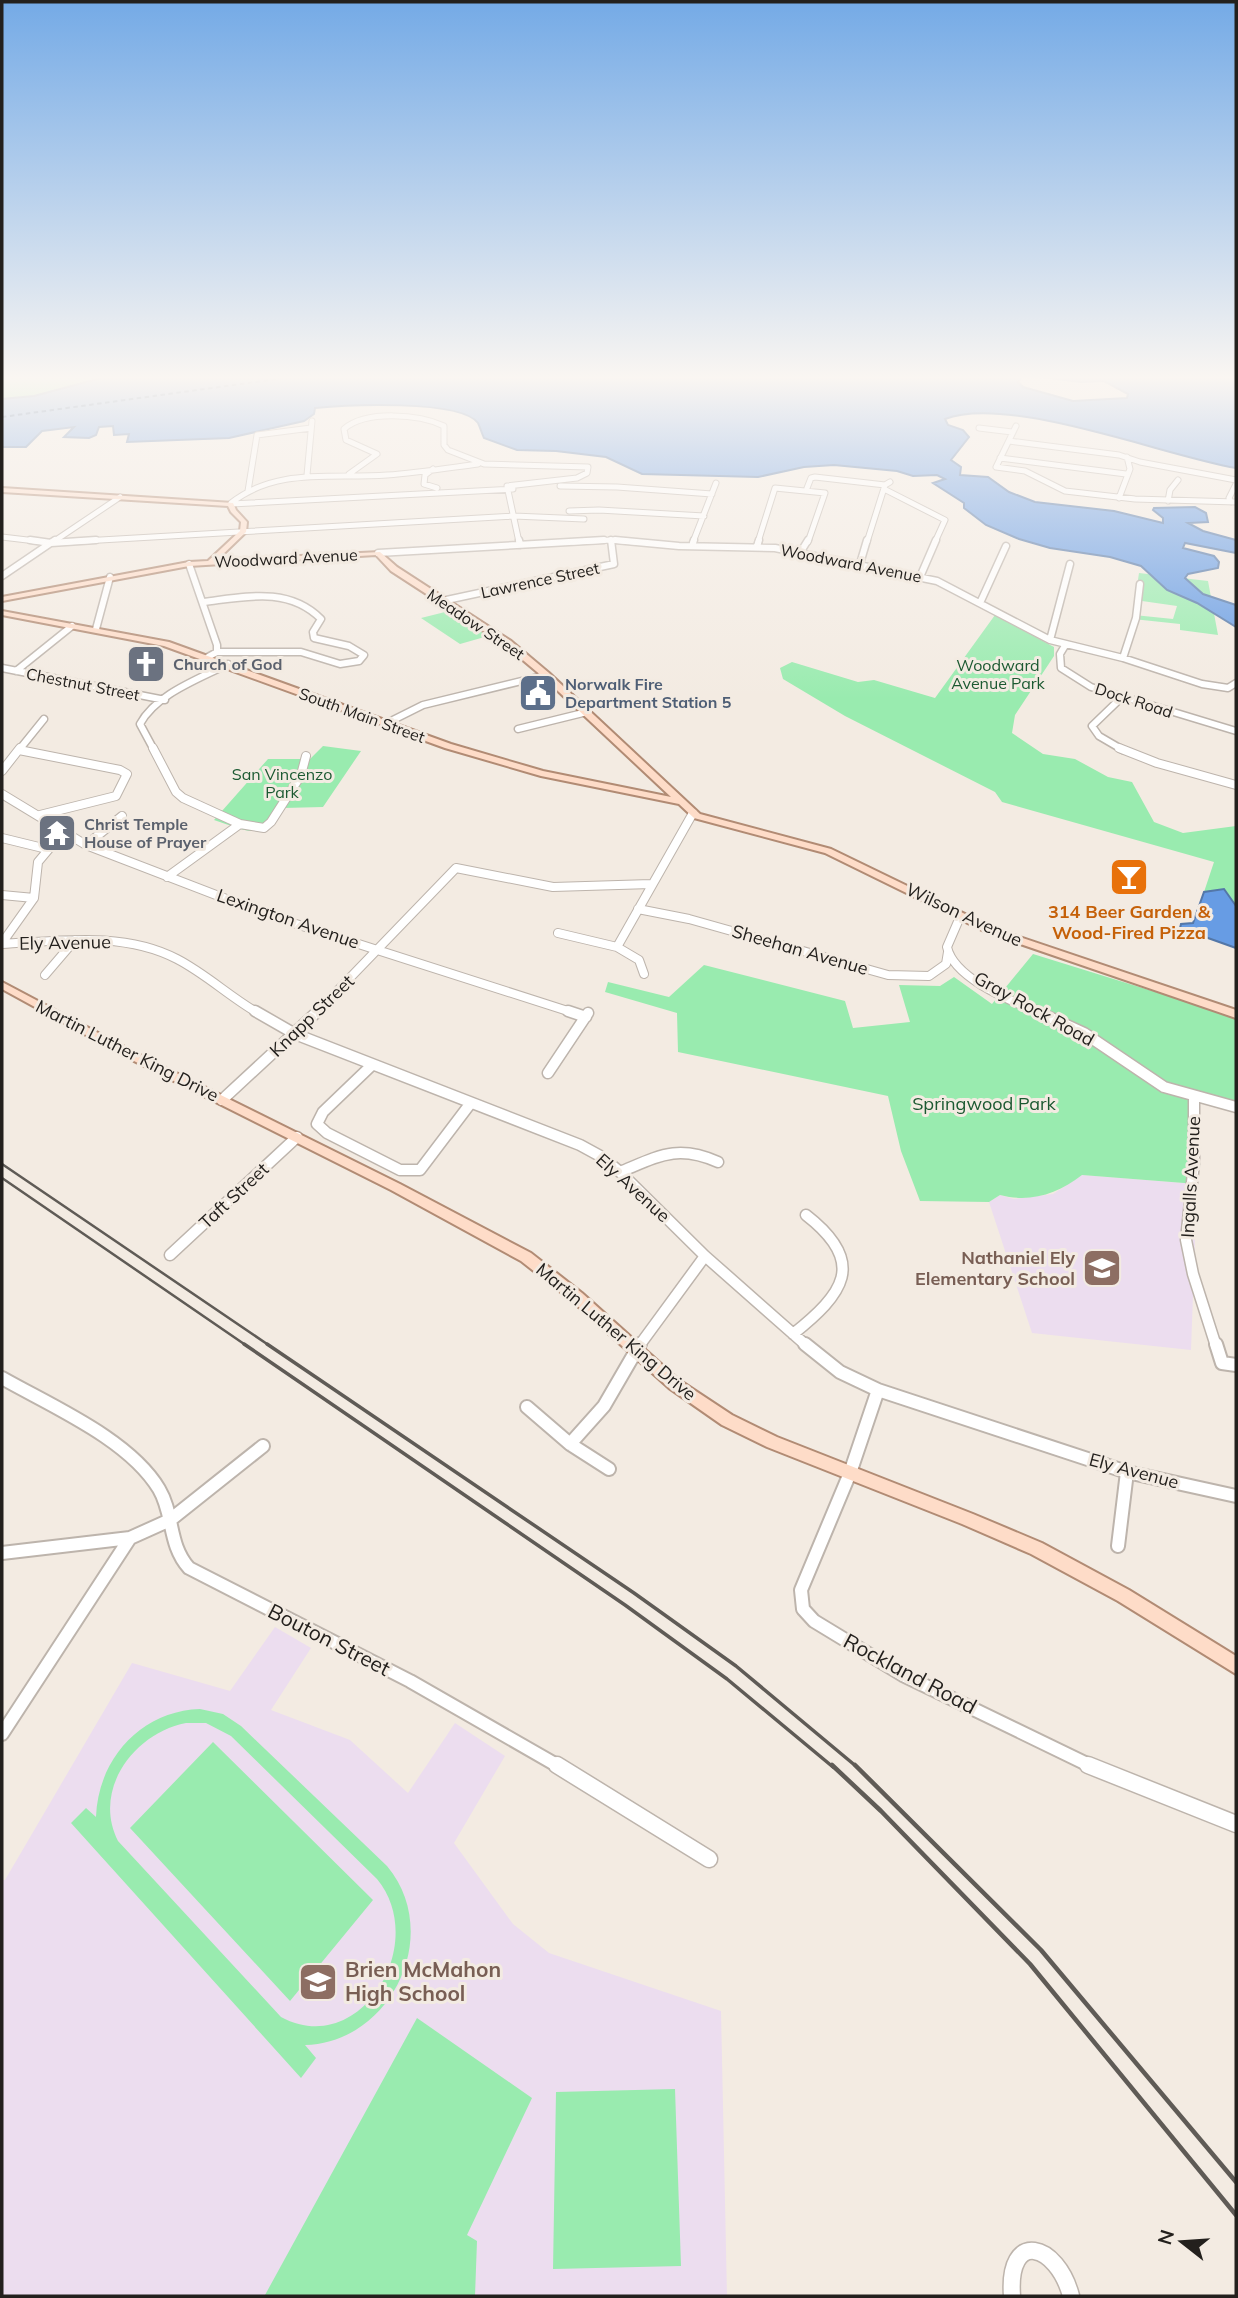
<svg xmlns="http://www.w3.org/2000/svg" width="1238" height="2298" viewBox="0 0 1238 2298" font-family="Mulish,sans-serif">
<rect width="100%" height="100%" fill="#f3ebe2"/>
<!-- education -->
<path fill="#ecddef" d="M1082 1175 1197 1184 1191 1350 1032 1333 989 1202 1000 1195 1014 1199 1053 1194Z
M275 1627 311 1648 271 1710 350 1740 408 1793 455 1723 505 1756 454 1843 513 1924 549 1953 721 2011 727 2296H2V1880H5L132 1663 230 1691Z"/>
<!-- green -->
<path fill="#99ebaf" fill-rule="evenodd" d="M2 377H105L34 396 2 399Z
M1139 573 1208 581 1218 635 1180 630V624L1133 619 1134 615 1173 619 1177 606 1135 600Z
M449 611 488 636 460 644 421 618Z
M995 615 1054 647V656L1015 715 1012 733 1043 754 1075 759 1108 777 1132 782 1154 822 1183 833 1236 826V906L1224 890 1204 892 1214 862 1002 802 995 792 845 716 783 679 780 668 792 662 858 682 874 680 935 698Z
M323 746 361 751 323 807 283 808C256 841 252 832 214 820L268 759H310Z
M1033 954 1236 1017V1102L1200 1092 1197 1184 1082 1175C1058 1194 1030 1203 1000 1195L989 1202 920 1201 901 1151 888 1096 678 1052 677 1013 605 992 608 982 669 997 704 965 845 1001 853 1028 910 1022 899 985 940 986 954 977 992 1004Z
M200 1709 223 1714 241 1726 387 1866C444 1934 391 2043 305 2045L316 2058 301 2078 71 1823 86 1808 96 1817C98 1759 141 1711 200 1709ZM186 1723H206L231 1736 377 1879C430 1943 361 2060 281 2017L118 1841C92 1790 134 1733 186 1723Z
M213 1742 373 1900 290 2001 130 1828Z
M417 2018 532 2098 467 2235 477 2241 475 2296H266L265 2295Z
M675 2089 681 2266 553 2269 556 2092Z"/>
<!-- water -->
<path fill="#679ce4" stroke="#5377a8" stroke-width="2" d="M105 377H1022L1018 382 1023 387 1073 401 1127 398 1128 394 1104 381 1081 382 1040 377H1236V468C1165 456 1008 394 945 419L948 425 963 430 969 437 951 460 961 467 960 475 988 477 1009 492 1035 502 1114 511 1163 523V518L1153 510 1154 508 1195 507 1206 513 1208 522 1188 523 1203 531 1236 540V553L1185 543 1183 548 1214 556 1219 562 1218 568 1188 574 1185 578 1203 594 1236 605V627L1197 603 1167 590 1141 566 1110 557 1050 548 1019 539 986 525 964 508V503L933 483 945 479 937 475 913 476 897 471 834 465 804 467 758 477 642 474 606 457 556 451 517 450 484 438C482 434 480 427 478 423 460 399 345 405 315 408L314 414 304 421 229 438 127 442 129 434 114 435 113 426 99 427 96 435 89 438 64 437 74 427 42 431 26 447H2V399L34 396Z
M1224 889 1236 906V948L1180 928 1181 924 1193 923 1204 892Z"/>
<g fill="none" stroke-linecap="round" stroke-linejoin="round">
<!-- ferry -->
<path stroke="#114586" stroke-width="2" stroke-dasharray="4.5 3.5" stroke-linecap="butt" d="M2 417 291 377"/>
<!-- minor-far5 casing -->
<g stroke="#bdb4ac" stroke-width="7">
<path id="minor-far5" d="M1016 426 996 467 1025 471 1065 491 1135 499 1236 502
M979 428 1012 432
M1009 441 1119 455 1140 462 1236 480
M1000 458 1126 474
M433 469 425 475 424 484 437 488
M349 474 377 454 346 440 344 429C366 410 419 414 444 426V445L448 450 484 464 588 467 587 473 577 478 507 486 519 542
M307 475 312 421
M560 486 617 487 712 494
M807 488 811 478 815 477 885 485
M884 489 945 520 935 542
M248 491 257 435 311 428
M1119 498 1130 469 1127 457
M1168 501 1170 490 1178 480
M1231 502 1229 498 1236 484
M231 503C277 467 332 479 387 475 417 473 448 468 478 464
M231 504 513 489
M569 511 599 510 704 516
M2 537 44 542
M53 542 120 497
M66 542 514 516 584 519
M573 542 611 540 635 542
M693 542 716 483
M758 542 775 488 825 493 808 542
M867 542 885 485 890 482"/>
</g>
<!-- minor-far4 casing -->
<g stroke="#bdb4ac" stroke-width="9">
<path id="minor-far4" d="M30 540 51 543 96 540
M519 540 520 545
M615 540 679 546 775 548 937 581 1050 640 1123 658 1202 684 1228 688 1236 683
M692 546 694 540
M757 546 759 540
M378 553 604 540
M800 553 808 540
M189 564 217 645V652L208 657
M859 567 867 540
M2 576 55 540
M920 577 936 540
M442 601 614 564 611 540
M203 602C245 597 288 586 321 619L313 632 314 638 349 646 364 655 359 661 340 664 301 652H217
M980 603 1006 546
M96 629 110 577
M1050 640 1070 564
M1066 644 1060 654 1061 668 1091 687 1236 731
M1123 658 1136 618 1140 584
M2 668 165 700
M16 671 72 626
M1121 698 1092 726 1099 736 1123 750
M385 724 423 705 546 675
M518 729 587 712
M19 750 44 719
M154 750 140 724C156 694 199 679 228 664"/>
</g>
<!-- minor-far3 casing -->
<g stroke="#bdb4ac" stroke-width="10">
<path id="minor-far3" d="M153 748 176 792 183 798 240 824 264 828 271 822 301 775 306 756
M1119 748 1157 763 1236 785
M19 750 120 770 127 774 116 796 40 815
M2 771 20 748
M2 794 86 845 268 915 574 1013
M2 838 47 849
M86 845 122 816
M167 877 240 824
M2 895 34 898
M638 909 689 919 888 975 929 976 946 964 948 952
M960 917 947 947C954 979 1012 1001 1040 1013
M558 933 617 947
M2 943 34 898 38 862 64 831
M2 944C59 941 124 931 177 959 206 974 230 997 258 1013
M644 974 639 960 617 947 693 813
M45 975 75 940
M316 1013 456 868 553 887 651 884"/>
</g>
<!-- minor-far2 casing -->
<g stroke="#bdb4ac" stroke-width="13">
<path id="minor-far2" d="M255 1011 295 1034 580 1145 602 1157 620 1172 705 1256 807 1346
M568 1011 586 1017
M1036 1011 1084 1033 1164 1087 1236 1107
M372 1065 323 1112 317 1124 327 1133 400 1170H420L470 1104
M548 1073 588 1013
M1194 1097V1163L1186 1240 1193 1274 1216 1346
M222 1100 318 1011
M620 1172C659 1156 677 1144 718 1162
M170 1255 297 1137
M793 1334C843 1294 868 1263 806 1215
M639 1346 705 1256"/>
</g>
<!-- minor-far1 casing -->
<g stroke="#bdb4ac" stroke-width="16">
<path id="minor-far1" d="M805 1344 840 1372 878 1390 1127 1472 1236 1496
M1216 1344 1222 1363 1236 1365
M2 1378C51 1406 129 1439 159 1489 174 1514 168 1545 189 1568L410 1681 560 1767
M878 1390 850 1473 801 1590 803 1609 814 1621 903 1675 1093 1767
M527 1407 570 1444 609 1469
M570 1444 604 1406 640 1344
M1118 1546 1127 1472
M2 1553 130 1538 170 1520 263 1446
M2 1734 130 1538"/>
</g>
<!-- minor casing -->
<g stroke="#bdb4ac" stroke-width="19">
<path id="minor" d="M557 1765 709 1859
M1088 1765 1236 1824
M1012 2296C1007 2229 1057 2243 1071 2296"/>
</g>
<!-- major casing -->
<g stroke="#b18b74" stroke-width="4">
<path id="major" d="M2 488 233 503 236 510 247 522 246 532 217 560 380 552 397 567 511 641 549 673 700 814 831 849 996 929 1236 1010V1018L988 933 825 853 694 818 679 804 541 776 445 748 164 646 2 615V611L169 642 451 744 543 771 671 797 543 677 505 645 391 571 376 555 189 566 2 601V597L189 562 208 561 240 531 241 522 231 512 228 506 2 492Z
M2 982 136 1053 400 1184 531 1253 582 1293 679 1380 732 1415 777 1437 973 1514 1042 1543 1129 1590 1236 1656V1674L1118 1601 1031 1554 962 1524 767 1447 722 1425 669 1388 572 1301 521 1261 391 1190 128 1058 2 989Z"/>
</g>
<!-- minor-far5 -->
<use href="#minor-far5" stroke="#fff" stroke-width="5"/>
<!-- minor-far4 -->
<use href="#minor-far4" stroke="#fff" stroke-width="6"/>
<!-- minor-far3 -->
<use href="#minor-far3" stroke="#fff" stroke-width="8"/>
<!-- minor-far2 -->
<use href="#minor-far2" stroke="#fff" stroke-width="10"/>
<!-- minor-far1 -->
<use href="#minor-far1" stroke="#fff" stroke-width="12"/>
<!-- minor -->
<use href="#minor" stroke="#fff" stroke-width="16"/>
<!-- major -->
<use href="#major" fill="#fedcc8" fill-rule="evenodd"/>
<!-- rail-far2 -->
<path stroke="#5f5b56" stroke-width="2.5" d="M2 1164 270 1346
M2 1178 247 1346"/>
<!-- rail-far1 -->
<path stroke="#5f5b56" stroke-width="3.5" d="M244 1344 625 1605 727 1679 833 1767
M267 1344 634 1593 736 1666 857 1767"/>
<!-- rail -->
<path stroke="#5f5b56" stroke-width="4.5" d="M832 1765 881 1811 1030 1964 1236 2215
M855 1765 1041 1950 1236 2182"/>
</g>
<!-- sky -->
<linearGradient id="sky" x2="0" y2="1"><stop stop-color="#74aae6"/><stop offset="0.54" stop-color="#faf6f2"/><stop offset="1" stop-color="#faf6f2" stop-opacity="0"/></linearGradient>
<rect width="1238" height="699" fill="url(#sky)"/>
<!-- icons -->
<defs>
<g id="church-square" transform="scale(2.0125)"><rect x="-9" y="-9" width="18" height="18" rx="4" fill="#6b7280" stroke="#f3ebe2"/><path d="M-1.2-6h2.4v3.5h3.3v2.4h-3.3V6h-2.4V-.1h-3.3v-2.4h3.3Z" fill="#fff"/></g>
<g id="civic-square" transform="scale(2.0125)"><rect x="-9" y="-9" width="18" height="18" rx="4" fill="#5c6f8a" stroke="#f3ebe2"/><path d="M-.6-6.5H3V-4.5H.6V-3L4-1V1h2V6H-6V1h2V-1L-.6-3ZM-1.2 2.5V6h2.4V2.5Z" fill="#fff"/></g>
<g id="temple-square" transform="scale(2.0125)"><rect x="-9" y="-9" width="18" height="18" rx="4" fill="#6b7280" stroke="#f3ebe2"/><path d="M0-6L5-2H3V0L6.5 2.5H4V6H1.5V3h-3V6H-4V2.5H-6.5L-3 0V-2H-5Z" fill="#fff"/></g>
<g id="bar-square" transform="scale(2.0125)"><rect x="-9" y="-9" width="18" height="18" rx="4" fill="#e8710a" stroke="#f3ebe2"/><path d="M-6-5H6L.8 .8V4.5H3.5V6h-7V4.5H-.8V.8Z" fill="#fff"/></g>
<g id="school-square" transform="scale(2.0125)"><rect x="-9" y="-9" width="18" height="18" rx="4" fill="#8d6e63" stroke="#f3ebe2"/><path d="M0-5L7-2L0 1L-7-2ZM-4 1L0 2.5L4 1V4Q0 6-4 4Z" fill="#fff"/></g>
</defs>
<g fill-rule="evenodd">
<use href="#church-square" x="146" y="664"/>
<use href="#civic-square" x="538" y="693"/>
<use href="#temple-square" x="57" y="833"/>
<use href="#bar-square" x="1129" y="877"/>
<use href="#school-square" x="1102" y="1268"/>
<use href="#school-square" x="318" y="1982"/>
</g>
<g text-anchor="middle" stroke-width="6" stroke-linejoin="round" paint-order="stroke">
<!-- far-street labels -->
<g font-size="16" fill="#23201d" stroke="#f3ebe2">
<text transform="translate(286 558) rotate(-3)" y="6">Woodward Avenue</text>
<text transform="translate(851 563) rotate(11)" y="6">Woodward Avenue</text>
<text transform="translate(540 580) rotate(-12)" y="6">Lawrence Street</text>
<text transform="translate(476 624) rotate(34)" y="6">Meadow Street</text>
<text transform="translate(83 684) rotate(11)" y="6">Chestnut Street</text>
<text transform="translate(1134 700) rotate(18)" y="6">Dock Road</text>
<text transform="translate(362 715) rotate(20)" y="6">South Main Street</text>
</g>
<!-- far-worship labels -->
<g font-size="16" font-weight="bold" fill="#5b616d" stroke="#f3ebe2" text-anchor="start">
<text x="173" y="670">Church of God</text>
<text x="84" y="830">Christ Temple<tspan x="84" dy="18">House of Prayer</tspan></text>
</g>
<!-- far-park labels -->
<g font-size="16" fill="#1b5931" stroke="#f3ebe2">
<text x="998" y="671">Woodward<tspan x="998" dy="18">Avenue Park</tspan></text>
<text x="282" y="780">San Vincenzo<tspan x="282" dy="18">Park</tspan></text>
</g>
<!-- far-service labels -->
<g font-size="16" font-weight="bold" fill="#4e5e75" stroke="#f3ebe2" text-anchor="start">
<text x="565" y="690">Norwalk Fire<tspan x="565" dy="18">Department Station 5</tspan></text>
</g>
<!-- food labels -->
<g font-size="18" font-weight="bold" fill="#c56008" stroke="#f3ebe2">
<text x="1129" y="918">314 Beer Garden &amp;<tspan x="1129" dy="21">Wood-Fired Pizza</tspan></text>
</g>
<!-- street labels -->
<g font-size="18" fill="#23201d" stroke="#f3ebe2">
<text transform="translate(964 915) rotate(25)" y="6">Wilson Avenue</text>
<text transform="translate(288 919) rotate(19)" y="6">Lexington Avenue</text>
<text transform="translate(65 943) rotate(-1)" y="6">Ely Avenue</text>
<text transform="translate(800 950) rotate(16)" y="6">Sheehan Avenue</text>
<text transform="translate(1034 1009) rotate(29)" y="6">Gray Rock Road</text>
<text transform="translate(312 1016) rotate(-44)" y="6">Knapp Street</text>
<text transform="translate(127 1051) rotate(27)" y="6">Martin Luther King Drive</text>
<text transform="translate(1191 1177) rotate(-87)" y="6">Ingalls Avenue</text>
<text transform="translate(633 1188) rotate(42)" y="6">Ely Avenue</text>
<text transform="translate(234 1196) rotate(-43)" y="6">Taft Street</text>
<text transform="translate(616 1332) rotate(40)" y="6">Martin Luther King Drive</text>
<text transform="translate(1134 1471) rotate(15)" y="6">Ely Avenue</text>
</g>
<!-- park labels -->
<g font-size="18" fill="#1b5931" stroke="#f3ebe2">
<text x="984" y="1110">Springwood Park</text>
</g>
<!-- education labels -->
<g font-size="18" font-weight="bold" fill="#785e54" stroke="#f3ebe2" text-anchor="end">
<text x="1075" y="1264">Nathaniel Ely<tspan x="1075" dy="21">Elementary School</tspan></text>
</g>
<!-- near-street labels -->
<g font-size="21" fill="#23201d" stroke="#f3ebe2">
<text transform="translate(329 1640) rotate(27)" y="7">Bouton Street</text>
<text transform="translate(910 1674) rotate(28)" y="7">Rockland Road</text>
</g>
<!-- near-education labels -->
<g font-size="21" font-weight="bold" fill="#785e54" stroke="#f3ebe2" text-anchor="start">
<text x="345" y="1977">Brien McMahon<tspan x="345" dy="24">High School</tspan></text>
</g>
</g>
<!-- border -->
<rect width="1238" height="2298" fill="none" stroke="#23201d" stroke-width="7"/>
<!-- north arrow -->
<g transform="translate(1182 2242) rotate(287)" stroke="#f3ebe2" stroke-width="5" paint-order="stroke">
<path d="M0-5L12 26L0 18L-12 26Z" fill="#23201d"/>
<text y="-10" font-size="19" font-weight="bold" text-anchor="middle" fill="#23201d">N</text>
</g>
</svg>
